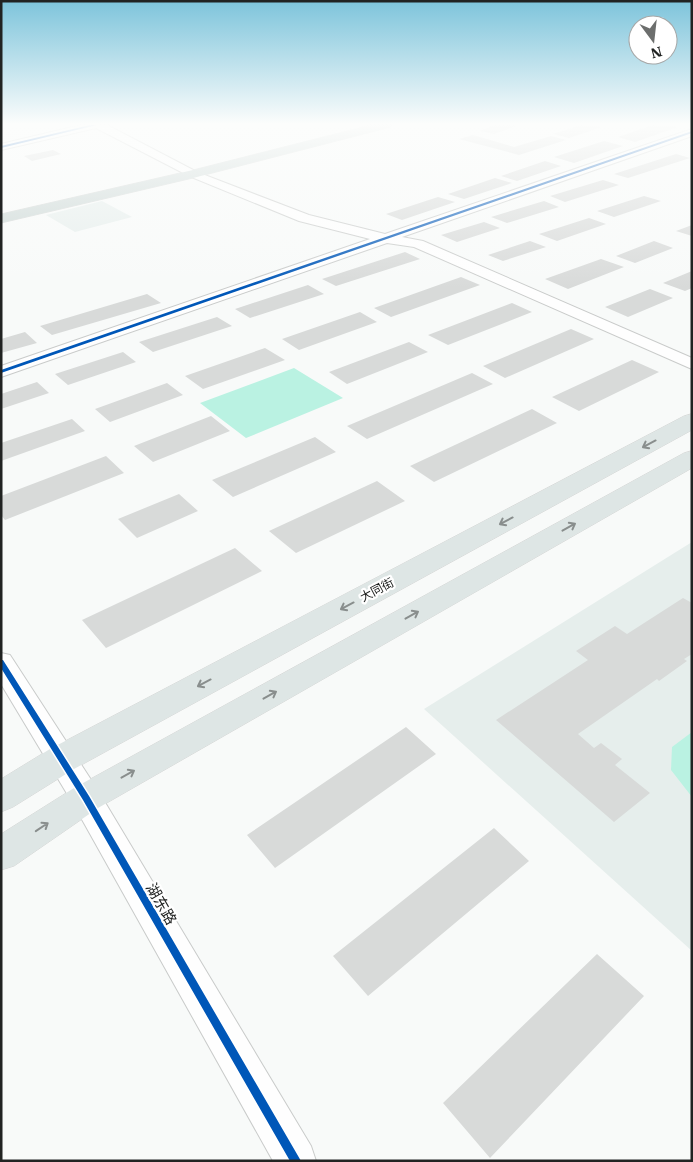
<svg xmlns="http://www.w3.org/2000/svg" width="693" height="1162" viewBox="0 0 693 1162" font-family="'IBM Plex Serif','Noto Sans SC',serif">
<rect width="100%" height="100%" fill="#f8faf9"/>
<!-- built -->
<path fill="#e6eeec" d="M102 201 132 217 75 232 46 215Z
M692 542V951L424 709Z"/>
<!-- green -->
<path fill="#baf2e2" d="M294 368 343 398 246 438 200 403Z
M692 732V797L671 770 672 747Z"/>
<!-- building -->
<path fill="#d8dad9" d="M494 125H516V126L494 134 480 131Z
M581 125 602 127 569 138 553 134Z
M653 125 678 127 635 142 618 137Z
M473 135 514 147 551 136 566 140 519 155 459 139Z
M604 141 623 146 574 163 554 157Z
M53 150 61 154 32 161 24 156Z
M676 154 690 158 628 178 614 174Z
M545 161 561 166 517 181 501 176Z
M495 178 512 183 464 199 448 194Z
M603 180 619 185 565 202 550 196Z
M644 196 661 201 614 217 597 211Z
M438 197 455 202 402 220 386 214Z
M544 201 559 207 507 223 491 217Z
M589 218 606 224 557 241 539 234Z
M484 222 500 228 457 242 441 235Z
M692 225V236L676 231Z
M530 241 546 247 503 261 488 255Z
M654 241 673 248 635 263 616 256Z
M405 252 420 259 336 286 322 279Z
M601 259 624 267 568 289 545 279Z
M692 271V288L685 291 663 283Z
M461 277 480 285 391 317 374 308Z
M308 285 324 294 250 318 235 309Z
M650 289 673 298 628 317 605 307Z
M147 294 161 303 52 335 40 326Z
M512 303 532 312 448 345 428 335Z
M360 312 377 322 299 350 282 339Z
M217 317 232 326 153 352 139 342Z
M571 329 594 339 505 378 483 366Z
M25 332 37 343 1 353V339Z
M409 342 428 352 347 384 329 372Z
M265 348 285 360 203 389 185 376Z
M123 352 136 362 68 385 55 374Z
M632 360 659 372 579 411 552 397Z
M472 373 493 384 367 439 347 426Z
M37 382 49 393 1 409V394Z
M167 383 183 395 110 422 95 409Z
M532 409 557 423 434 482 410 466Z
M211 416 230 431 153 462 134 446Z
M72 419 85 431 1 461V443Z
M315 437 336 452 233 497 212 480Z
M106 456 124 473 5 520 1 515V496Z
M377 481 405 501 296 553 269 531Z
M179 494 198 511 137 538 118 519Z
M235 548 262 571 106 648 82 620Z
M683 598 692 603V654L684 659 687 661 659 681 657 679 578 734 594 748 601 743 622 759 615 765 650 793 614 822 496 720 588 660 576 651 615 626 627 634Z
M406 727 436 754 275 868 247 835Z
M494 828 529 861 368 996 333 956Z
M597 954 644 996 490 1158 443 1103Z"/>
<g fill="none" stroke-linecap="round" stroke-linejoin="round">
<!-- minor casing -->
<g stroke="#c9cbca" stroke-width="2">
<path id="minor" d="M81 125H107L197 172 309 215 385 234 692 129V136L402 237 423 241 692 358V369L414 247 387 243 1 377V366L370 239 299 221 189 176 96 128 1 150V144Z
M1 653 10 655 97 789 311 1146 316 1161H273L75 807 1 684Z"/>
</g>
<!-- major casing -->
<g stroke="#d5d6d5" stroke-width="1">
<path id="major" d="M692 414V430L74 769 13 807 1 812V779L50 749 684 416Z
M692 451V468L98 808 14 866 1 870V834L74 788 684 453Z"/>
</g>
<!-- highway casing -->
<g stroke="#d5d6d5" stroke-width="1">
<path id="highway" d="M371 125H392L391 127 193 178 1 223V214L193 170Z"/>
</g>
<!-- minor -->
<use href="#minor" fill="#fefefe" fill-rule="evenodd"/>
<!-- major -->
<use href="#major" fill="#dee6e5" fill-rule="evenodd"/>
<!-- highway -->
<use href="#highway" fill="#c9d5d3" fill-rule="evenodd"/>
<!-- cycleway casing -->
<g stroke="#fff" stroke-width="3">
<path id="cycleway" d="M90 125H97L1 148V146Z
M692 131V133L1 373V370Z
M1 660H3L89 796 301 1161H290L83 800 1 668Z"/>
</g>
<!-- cycleway -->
<use href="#cycleway" fill="#0057b8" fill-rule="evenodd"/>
</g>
<!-- one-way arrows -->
<defs><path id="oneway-shaft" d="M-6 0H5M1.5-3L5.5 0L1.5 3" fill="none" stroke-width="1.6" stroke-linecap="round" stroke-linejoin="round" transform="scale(1.25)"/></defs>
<g stroke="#898e8d">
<use href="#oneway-shaft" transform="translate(649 444) rotate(152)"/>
<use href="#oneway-shaft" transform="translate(506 521) rotate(152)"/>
<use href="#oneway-shaft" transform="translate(569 527) rotate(-29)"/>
<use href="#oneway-shaft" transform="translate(347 606) rotate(152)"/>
<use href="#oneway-shaft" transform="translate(412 615) rotate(-29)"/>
<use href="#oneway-shaft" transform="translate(204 683) rotate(152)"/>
<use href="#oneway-shaft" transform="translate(270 695) rotate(-29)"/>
<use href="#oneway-shaft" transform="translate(128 774) rotate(-29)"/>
<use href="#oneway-shaft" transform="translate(42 827) rotate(-34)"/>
</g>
<!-- sky -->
<linearGradient id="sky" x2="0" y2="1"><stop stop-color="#7dc4db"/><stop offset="0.43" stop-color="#fcfdfc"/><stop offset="1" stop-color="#fcfdfc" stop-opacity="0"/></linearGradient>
<rect width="693" height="288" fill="url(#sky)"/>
<g text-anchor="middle" stroke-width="4.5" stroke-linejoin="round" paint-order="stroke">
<!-- street labels -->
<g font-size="12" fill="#212322" stroke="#fff">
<text transform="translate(377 590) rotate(-28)" y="4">大同街</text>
</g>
<!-- near-street labels -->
<g font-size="15" fill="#212322" stroke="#fff">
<text transform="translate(161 904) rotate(60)" y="5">湖东路</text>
</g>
</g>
<!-- border -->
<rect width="693" height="1162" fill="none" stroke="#212322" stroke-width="5"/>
<!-- north arrow -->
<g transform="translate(653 40) rotate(165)"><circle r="24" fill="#ffffff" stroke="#a6a7a7"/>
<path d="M0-4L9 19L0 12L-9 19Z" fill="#6c6e6d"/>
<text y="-8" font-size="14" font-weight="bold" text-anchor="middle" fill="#212322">N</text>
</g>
</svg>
